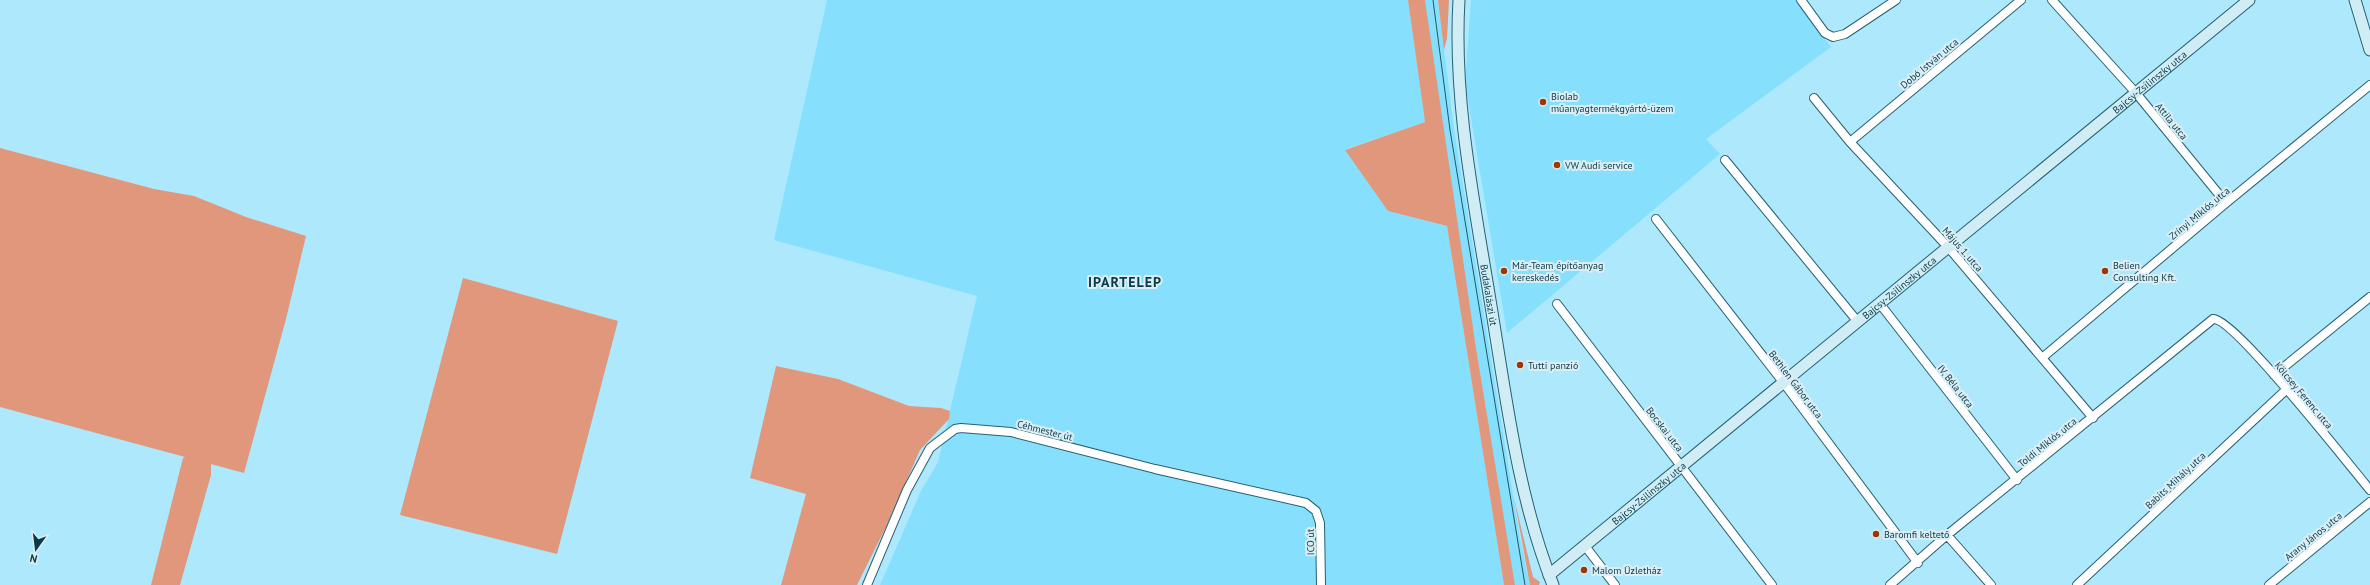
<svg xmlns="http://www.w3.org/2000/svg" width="2370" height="585" viewBox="0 0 2370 585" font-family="'PT Sans',sans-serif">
<rect width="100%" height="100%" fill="#ade8fc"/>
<!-- built -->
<path fill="#86e0fd" d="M827 0H1408L1425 122 1346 149 1388 211 1447 226 1504 585H880L921 491 938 462 977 296 774 240Z
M1425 0H1438L1454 129 1520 538 1530 585H1515L1506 539 1442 132Z
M1471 0H1799L1797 2 1831 47 1706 139 1720 154 1507 333 1465 83Z"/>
<!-- green -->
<path fill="#e1977c" d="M1408 0H1425L1476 348 1515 585H1504L1447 226 1388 211 1345 150 1425 122Z
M1438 0H1449L1447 39 1444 50Z
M0 148 154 189 194 196 246 217 306 236 286 319 244 473 211 464V475L180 585H151L183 458 185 457 0 407Z
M463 278 618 321 557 554 400 515Z
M776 366 838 379 909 406 941 408 950 411 949 419 920 450 887 525 857 585H781L806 494 750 478Z
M1514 498 1533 577 1540 582 1539 585H1530Z"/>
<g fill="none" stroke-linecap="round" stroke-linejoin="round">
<!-- street casing -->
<g stroke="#266071" stroke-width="10">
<path id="street" d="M1801 0 1825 33 1833 37 1845 34 1896 0
M2052 0 2136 93 2226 203
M1814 98 1850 142 1948 247 2093 418
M1850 142 2021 0
M1725 160 1858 322
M1656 219 1783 382 1918 563
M1557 304 1772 585
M1880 304 2017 480
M2042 358 2226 203 2370 85
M2274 375 2370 297
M1947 535 1991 585
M1585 546 1615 585
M867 585 907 490 930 448 955 429 961 428 1011 432 1155 469 1306 503 1316 511 1320 523 1321 585
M1890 585 1947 535 2213 319C2233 317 2351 467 2370 490
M2077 585 2287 389
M2269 585 2370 502"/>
</g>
<!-- secondary casing -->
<g stroke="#266071" stroke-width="13">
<g id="secondary">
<path id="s1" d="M1459 0C1453 100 1474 201 1490 300 1506 396 1517 494 1553 585"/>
<path d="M2355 0 2370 50"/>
<path id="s2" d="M1549 575 2249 0"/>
</g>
</g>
<!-- street -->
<use href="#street" stroke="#fff" stroke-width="8"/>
<!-- secondary -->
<use href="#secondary" stroke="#d0edf6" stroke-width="11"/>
<!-- tram -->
<path stroke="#225664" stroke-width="1" d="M1433 0 1450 130 1525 585"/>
</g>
<!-- markers -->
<g fill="#9c3806" stroke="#dceef5" stroke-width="1.5">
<circle cx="1543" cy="102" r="4"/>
<circle cx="1557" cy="165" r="4"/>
<circle cx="1504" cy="271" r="4"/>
<circle cx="2105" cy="271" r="4"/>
<circle cx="1520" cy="365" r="4"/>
<circle cx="1876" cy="534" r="4"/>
<circle cx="1584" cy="570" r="4"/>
</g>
<g text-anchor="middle" stroke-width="4" stroke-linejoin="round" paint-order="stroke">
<!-- street labels -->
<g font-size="10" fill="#083a47" stroke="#dceef5">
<text transform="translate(1929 63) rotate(-40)" y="4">Dobó István utca</text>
<text dy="4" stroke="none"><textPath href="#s2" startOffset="777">Bajcsy-Zsilinszky utca</textPath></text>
<text transform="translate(2172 121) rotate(51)" y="4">Attila utca</text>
<text transform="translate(2199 213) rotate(-40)" y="4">Zrínyi Miklós utca</text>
<text transform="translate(1963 249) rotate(49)" y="4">Május 1. utca</text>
<text dy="4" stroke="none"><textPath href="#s2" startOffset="453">Bajcsy-Zsilinszky utca</textPath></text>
<text dy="4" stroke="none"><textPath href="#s1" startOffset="297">Budakalászi út</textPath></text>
<text transform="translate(1796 384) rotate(53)" y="4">Bethlen Gábor utca</text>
<text transform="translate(1956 386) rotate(52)" y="4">IV. Béla utca</text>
<text transform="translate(2304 395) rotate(50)" y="4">Kölcsey Ferenc utca</text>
<text transform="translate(1665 429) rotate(52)" y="4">Bocskai utca</text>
<text transform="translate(1045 430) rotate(14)" y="4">Céhmester út</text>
<text transform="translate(2047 442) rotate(-39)" y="4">Toldi Miklós utca</text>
<text transform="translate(2175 480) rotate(-43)" y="4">Babits Mihály utca</text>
<text dy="4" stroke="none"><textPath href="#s2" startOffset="129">Bajcsy-Zsilinszky utca</textPath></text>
<text transform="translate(2313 536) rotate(-39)" y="4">Arany János utca</text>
<text transform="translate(1310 542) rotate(-91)" y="4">ICO út</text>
</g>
<!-- poi labels -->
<g font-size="10" fill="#083a47" stroke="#dceef5" text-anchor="start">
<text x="1551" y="100">Biolab<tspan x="1551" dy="12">műanyagtermékgyártó-üzem</tspan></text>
<text x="1565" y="169">VW Audi service</text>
<text x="1512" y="269">Már-Team építőanyag<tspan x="1512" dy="12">kereskedés</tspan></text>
<text x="2113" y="269">Belien<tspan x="2113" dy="12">Consulting Kft.</tspan></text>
<text x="1528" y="369">Tutti panzió</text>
<text x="1884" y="538">Baromfi keltető</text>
<text x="1592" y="574">Malom Üzletház</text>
</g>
<!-- district labels -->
<g font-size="14" font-weight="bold" letter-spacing="1" fill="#083a47" stroke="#dceef5">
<text x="1125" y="287">IPARTELEP</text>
</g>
</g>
<!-- north arrow -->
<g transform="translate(36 549) rotate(194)" stroke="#dceef5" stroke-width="3" paint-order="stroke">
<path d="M0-3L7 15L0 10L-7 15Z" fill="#083a47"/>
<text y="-6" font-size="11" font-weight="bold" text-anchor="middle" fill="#083a47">N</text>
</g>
</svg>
